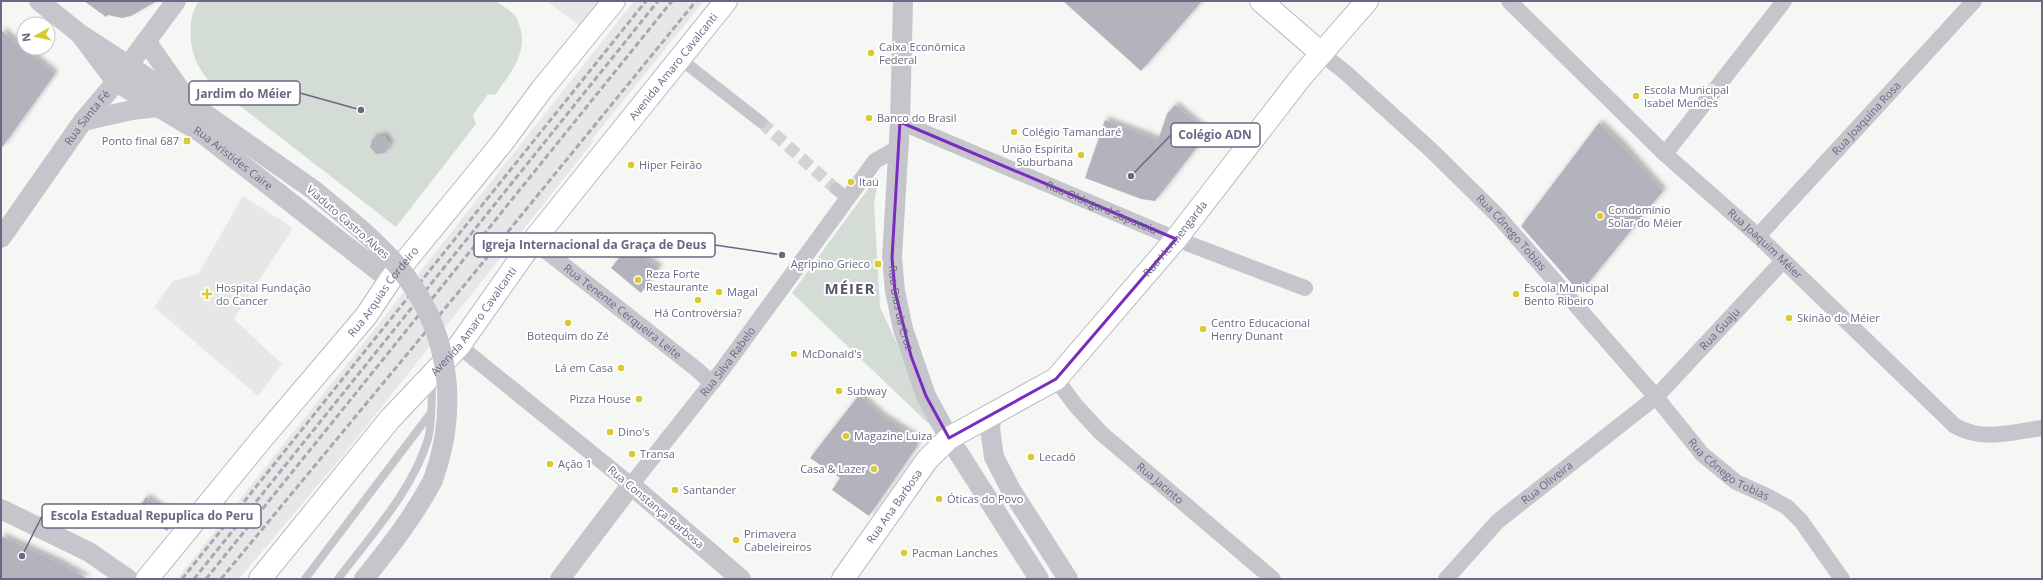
<svg xmlns="http://www.w3.org/2000/svg" width="2043" height="580" viewBox="0 0 2043 580" font-family="'Open Sans',sans-serif">
<defs>
<filter id="shadow"><feDropShadow dx="3.5" dy="-3.5" stdDeviation="2" flood-color="#0004"/></filter>
</defs>
<rect width="100%" height="100%" fill="#f5f7f4"/>
<!-- built -->
<path fill="#e6e8e8" d="M547 1H606L585 30Z
M634 1H704L593 138V142L344 454 239 579H177Z
M243 196 293 228 234 319 282 364 258 396 154 307 173 281 198 274Z"/>
<!-- green -->
<path fill="#d4dcd6" d="M199 1H496C502 6 514 12 517 19 531 50 512 71 495 95L488 94 473 115 476 124 396 227 213 85C209 80 204 76 201 70 189 53 186 18 199 1Z
M879 174 874 204 880 307 898 346 911 382 934 429 792 293Z"/>
<!-- building -->
<path fill="#b3b3be" filter="url(#shadow)" d="M84 1H157L131 16 122 18 108 15 106 17Z
M1063 1H1202L1141 71Z
M1 30 55 74 1 149Z
M1175 105 1208 133 1155 201 1141 199 1085 178 1105 120 1158 140 1167 114Z
M1599 123 1620 143 1663 191 1580 293 1521 226Z
M384 136 390 144 385 153 376 154 370 147 373 138Z
M629 246 659 268 641 293 611 268Z
M859 395 882 416 916 438V448L869 516 832 490 840 478 810 458Z
M146 497 177 519 167 531 136 512Z
M1 536 60 563 88 579H1Z"/>
<g fill="none" stroke-linecap="round" stroke-linejoin="round">
<!-- pedestrian-tunnel -->
<path stroke="#d2d3d8" stroke-width="12" stroke-dasharray="12 6" stroke-linecap="butt" d="M761 122 836 189"/>
<!-- secondary casing -->
<g stroke="#b9b8c0" stroke-width="24">
<g id="secondary">
<path id="s12" d="M147 579 260 441 366 316 390 280 502 143 542 89 614 1"/>
</g>
</g>
<!-- primary casing -->
<g stroke="#b9b8bf" stroke-width="24">
<g id="primary">
<path d="M1261 1 1321 53"/>
<path id="s13" d="M260 579 390 419 459 346 533 241 726 1"/>
<path id="s14" d="M843 579 927 460 949 438 1056 379 1176 239 1301 77 1367 1"/>
</g>
</g>
<!-- service -->
<path stroke="#c6c5cc" stroke-width="8" d="M305 579 430 414
M338 579C370 536 412 492 428 439 432 424 432 396 432 381"/>
<!-- pedestrian -->
<path stroke="#c6c5cc" stroke-width="12" d="M679 58 761 122
M836 189 847 198"/>
<!-- minor -->
<g stroke="#c6c5cc" stroke-width="16">
<path id="s1" d="M1509 1 1665 154 1758 236 1955 426C1984 442 2011 432 2042 428"/>
<path id="s2" d="M1321 53 1346 73 1431 150 1498 216 1656 397 1702 454 1736 482 1767 496 1787 507 1801 521 1842 579"/>
<path id="s3" d="M900 122 1176 239 1305 288"/>
<path d="M1665 154 1784 1"/>
<path id="s4" d="M1758 236 1974 1"/>
<path id="s5" d="M533 241 695 368 712 383"/>
<path id="s6" d="M459 346 631 485 722 370 875 161 898 148"/>
<path id="s7" d="M1056 379 1076 406 1101 433 1273 579"/>
<path id="s8" d="M1446 579 1498 521 1656 397 1783 261"/>
</g>
<!-- tertiary -->
<g stroke="#c6c5cc" stroke-width="20">
<path d="M39 1 80 34 149 79 188 102 315 191"/>
<path id="s9" d="M903 1 900 122 892 258 895 291 903 329 926 396 949 438 1039 579"/>
<path id="s10" d="M80 34 116 82 203 134 390 280"/>
<path d="M146 41 186 98"/>
<path d="M83 121 132 110 157 107"/>
<path id="s11" d="M1 238 83 121 116 82 176 1"/>
<path d="M992 414 990 429 994 457 1011 490 1068 579"/>
<path d="M1 509 89 552 128 579"/>
<path d="M364 579C390 547 414 516 433 480"/>
<path d="M560 579 631 485 741 579"/>
</g>
<!-- secondary -->
<use href="#secondary" stroke="#fff" stroke-width="22"/>
<!-- primary -->
<use href="#primary" stroke="#fff" stroke-width="22"/>
<!-- rail -->
<path stroke="#a9a8b2" stroke-width="3" stroke-dasharray="6 3" stroke-linecap="butt" d="M182 579 646 1
M194 579 658 1
M206 579 672 1
M221 579 471 277 696 1"/>
<!-- tertiary-bridge -->
<path stroke="#c6c5cc" stroke-width="20" d="M315 191C346 217 383 245 407 278 451 338 458 411 433 480"/>
</g>
<!-- marked area -->
<path fill="none" stroke="#7b2cbf" stroke-width="3" stroke-linejoin="round" d="M900 122 1176 239 1056 379 949 438 926 396 911 356 895 291 892 258Z"/>
<!-- markers -->
<g fill="#dbc930" stroke="#fff" stroke-width="1.5">
<circle cx="871" cy="53" r="4"/>
<circle cx="1636" cy="96" r="4"/>
<circle cx="869" cy="118" r="4"/>
<circle cx="1014" cy="132" r="4"/>
<rect x="183" y="137" width="8" height="8" rx="2"/>
<circle cx="1081" cy="155" r="4"/>
<circle cx="631" cy="165" r="4"/>
<circle cx="851" cy="182" r="4"/>
<circle cx="1600" cy="216" r="4"/>
<rect x="874" y="260" width="8" height="8" rx="2"/>
<circle cx="638" cy="280" r="4"/>
<circle cx="719" cy="292" r="4"/>
<path d="M205 288h4v4h4v4h-4v4h-4v-4h-4v-4h4z"/>
<circle cx="1516" cy="294" r="4"/>
<circle cx="698" cy="300" r="4"/>
<circle cx="1789" cy="318" r="4"/>
<circle cx="568" cy="323" r="4"/>
<circle cx="1203" cy="329" r="4"/>
<circle cx="794" cy="354" r="4"/>
<circle cx="621" cy="368" r="4"/>
<circle cx="839" cy="391" r="4"/>
<circle cx="639" cy="399" r="4"/>
<circle cx="610" cy="432" r="4"/>
<circle cx="846" cy="436" r="4"/>
<circle cx="632" cy="454" r="4"/>
<circle cx="1031" cy="457" r="4"/>
<circle cx="550" cy="464" r="4"/>
<circle cx="874" cy="469" r="4"/>
<circle cx="675" cy="490" r="4"/>
<circle cx="939" cy="499" r="4"/>
<circle cx="736" cy="540" r="4"/>
<circle cx="904" cy="553" r="4"/>
</g>
<g text-anchor="middle" stroke-width="4" stroke-linejoin="round" paint-order="stroke">
<!-- poi labels -->
<g font-size="11" fill="#6b6784" stroke="#fff" text-anchor="start">
<text x="879" y="51">Caixa Econômica<tspan x="879" dy="13">Federal</tspan></text>
<text x="1644" y="94">Escola Municipal<tspan x="1644" dy="13">Isabel Mendes</tspan></text>
<text x="877" y="122">Banco do Brasil</text>
<text x="1022" y="136">Colégio Tamandaré</text>
<text x="179" y="145" text-anchor="end">Ponto final 687</text>
<text x="1073" y="153" text-anchor="end">União Espírita<tspan x="1073" dy="13">Suburbana</tspan></text>
<text x="639" y="169">Hiper Feirão</text>
<text x="859" y="186">Itaú</text>
<text x="1608" y="214">Condomínio<tspan x="1608" dy="13">Solar do Méier</tspan></text>
<text x="870" y="268" text-anchor="end">Agripino Grieco</text>
<text x="646" y="278">Reza Forte<tspan x="646" dy="13">Restaurante</tspan></text>
<text x="216" y="292">Hospital Fundação<tspan x="216" dy="13">do Cancer</tspan></text>
<text x="1524" y="292">Escola Municipal<tspan x="1524" dy="13">Bento Ribeiro</tspan></text>
<text x="727" y="296">Magal</text>
<text x="698" y="317" text-anchor="middle">Há Controvérsia?</text>
<text x="1797" y="322">Skinão do Méier</text>
<text x="1211" y="327">Centro Educacional<tspan x="1211" dy="13">Henry Dunant</tspan></text>
<text x="568" y="340" text-anchor="middle">Botequim do Zé</text>
<text x="802" y="358">McDonald's</text>
<text x="613" y="372" text-anchor="end">Lá em Casa</text>
<text x="847" y="395">Subway</text>
<text x="631" y="403" text-anchor="end">Pizza House</text>
<text x="618" y="436">Dino's</text>
<text x="854" y="440">Magazine Luiza</text>
<text x="640" y="458">Transa</text>
<text x="1039" y="461">Lecadô</text>
<text x="558" y="468">Ação 1</text>
<text x="866" y="473" text-anchor="end">Casa &amp; Lazer</text>
<text x="683" y="494">Santander</text>
<text x="947" y="503">Óticas do Povo</text>
<text x="744" y="538">Primavera<tspan x="744" dy="13">Cabeleireiros</tspan></text>
<text x="912" y="557">Pacman Lanches</text>
</g>
<!-- street labels -->
<g font-size="11" fill="#6b6784" stroke="#fff">
<text dy="4" stroke="none"><textPath href="#s13" startOffset="659">Avenida Amaro Cavalcanti</textPath></text>
<text dy="4" stroke="none"><textPath href="#s11" startOffset="148">Rua Santa Fé</textPath></text>
<text dy="4" stroke="none"><textPath href="#s4" startOffset="160">Rua Joaquina Rosa</textPath></text>
<text dy="4" stroke="none"><textPath href="#s10" startOffset="200">Rua Aristides Caire</textPath></text>
<text dy="4" stroke="none"><textPath href="#s3" startOffset="219">Rua Oldegard Sapucaia</textPath></text>
<text transform="translate(348 222) rotate(41)" y="4">Viaduto Castro Alves</text>
<text dy="4" stroke="none"><textPath href="#s2" startOffset="262">Rua Cônego Tobias</textPath></text>
<text dy="4" stroke="none"><textPath href="#s14" startOffset="483">Rua Hermengarda</textPath></text>
<text dy="4" stroke="none"><textPath href="#s1" startOffset="353">Rua Joaquim Méier</textPath></text>
<text dy="4" stroke="none"><textPath href="#s12" startOffset="372">Rua Arquias Cordeiro</textPath></text>
<text dy="4" stroke="none"><textPath href="#s9" startOffset="308">Rua Dias da Cruz</textPath></text>
<text dy="4" stroke="none"><textPath href="#s5" startOffset="114">Rua Tenente Cerqueira Leite</textPath></text>
<text dy="4" stroke="none"><textPath href="#s13" startOffset="335">Avenida Amaro Cavalcanti</textPath></text>
<text dy="4" stroke="none"><textPath href="#s8" startOffset="372">Rua Guaju</textPath></text>
<text dy="4" stroke="none"><textPath href="#s6" startOffset="378">Rua Silva Rabelo</textPath></text>
<text dy="4" stroke="none"><textPath href="#s2" startOffset="585">Rua Cônego Tobias</textPath></text>
<text dy="4" stroke="none"><textPath href="#s7" startOffset="148">Rua Jacinto</textPath></text>
<text dy="4" stroke="none"><textPath href="#s8" startOffset="140">Rua Oliveira</textPath></text>
<text transform="translate(656 507) rotate(40)" y="4">Rua Constança Barbosa</text>
<text dy="4" stroke="none"><textPath href="#s14" startOffset="89">Rua Ana Barbosa</textPath></text>
</g>
<!-- district labels -->
<g font-size="15" font-weight="bold" letter-spacing="1" fill="#575569" stroke="#fff">
<text x="850" y="294">MÉIER</text>
</g>
</g>
<!-- callouts -->
<path fill="none" stroke="#6b6784" stroke-width="1.5" d="M361 110L300 93M1131 176L1171 135M782 255L715 245M22 556L42 516"/>
<g fill="#6b6784" stroke="#fff" stroke-width="1.5">
<circle cx="361" cy="110" r="4"/>
<circle cx="1131" cy="176" r="4"/>
<circle cx="782" cy="255" r="4"/>
<circle cx="22" cy="556" r="4"/>
</g>
<g fill="#fff" stroke="#6b6784" stroke-width="1.5">
<rect x="189" y="81" width="111" height="24" rx="4"/>
<rect x="1171" y="123" width="89" height="24" rx="4"/>
<rect x="474" y="233" width="241" height="24" rx="4"/>
<rect x="42" y="504" width="219" height="24" rx="4"/>
</g>
<g font-size="12" text-anchor="middle" font-weight="bold" fill="#6b6784">
<text x="244" y="98">Jardim do Méier</text>
<text x="1215" y="139">Colégio ADN</text>
<text x="594" y="249">Igreja Internacional da Graça de Deus</text>
<text x="152" y="520">Escola Estadual Repuplica do Peru</text>
</g>
<!-- border -->
<rect width="2043" height="580" fill="none" stroke="#6b6784" stroke-width="4"/>
<!-- north arrow -->
<g transform="translate(36 36) rotate(262)"><circle r="19" fill="#ffffff" stroke="#c4c2ce"/>
<path d="M0-3L7 15L0 10L-7 15Z" fill="#dbc930"/>
<text y="-6" font-size="11" font-weight="bold" text-anchor="middle" fill="#6b6784">N</text>
</g>
</svg>
